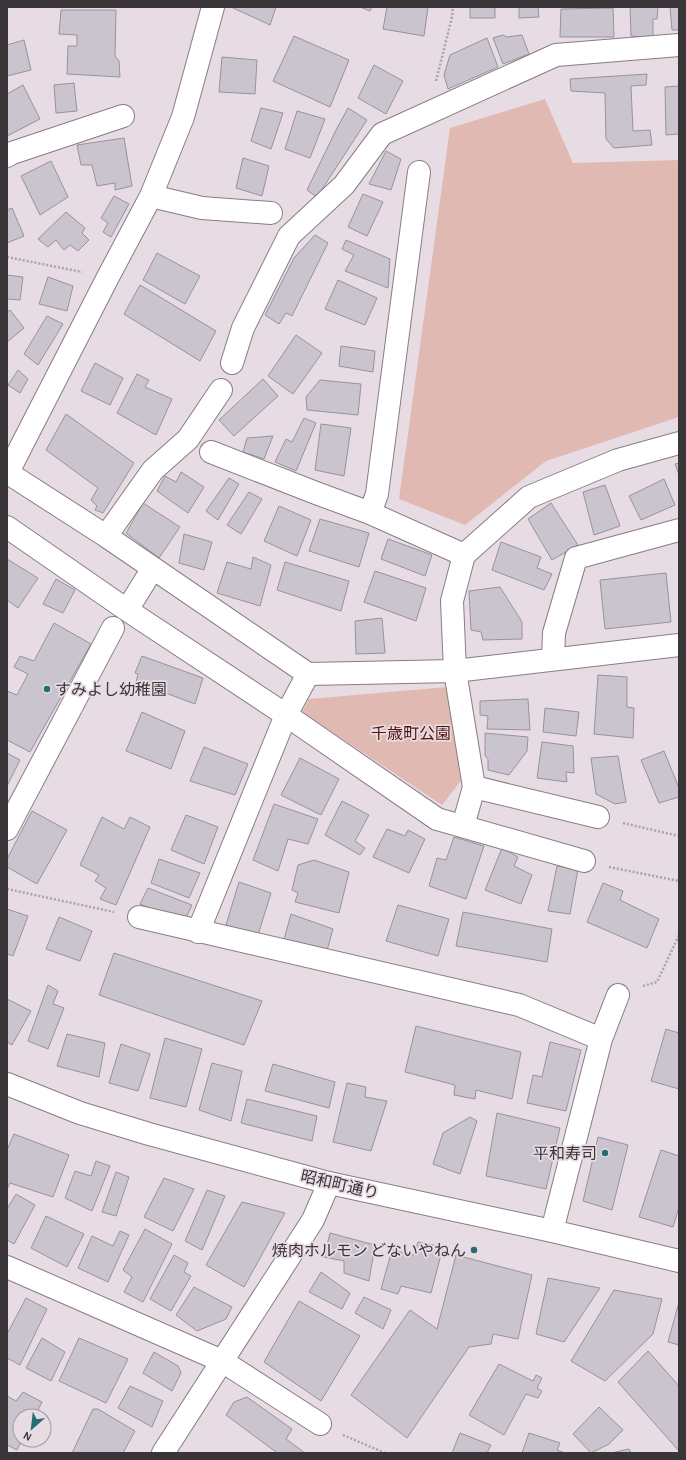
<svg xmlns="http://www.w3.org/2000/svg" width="686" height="1460" viewBox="0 0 686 1460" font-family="'Alegreya Sans','Noto Sans JP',sans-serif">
<rect width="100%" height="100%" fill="#e8dce4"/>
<!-- green -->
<path fill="#e0bab2" d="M545 99 573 163 679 160V417L546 461 465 525 399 499 450 128Z
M447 687 464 777 442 805 302 712 309 699Z"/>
<!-- building -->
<path fill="#cac4ce" stroke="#98929c" d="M231 7H276L270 25Z
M360 7H372L370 11Z
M387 7H428L424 36 383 29Z
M470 7H495V18H470Z
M519 7H542L538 8 539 17 519 18Z
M630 7H658L657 19H653V38L631 36Z
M670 7H679V30H672Z
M613 8 614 37H560L561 9Z
M61 10H116L115 56 119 61 120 77 67 74 68 46H77V35L59 34Z
M503 35 507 37 522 35 529 54 503 64 493 38Z
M294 36 349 60 330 107 273 81Z
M487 38 498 67 448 89 444 75 450 55Z
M24 40 31 70 7 76V45Z
M222 57 257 60 255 94 219 92Z
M374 65 403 81 386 114 358 98Z
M647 74 646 85 631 86 633 131 650 130 652 145 614 148 606 139 605 93 571 91 570 79Z
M74 83 77 111 56 113 54 85Z
M23 85 40 119 7 136V94Z
M679 86V134L666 135 665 87Z
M261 108 283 113 271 149 251 141Z
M348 108 367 120 317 197 307 190 336 130Z
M297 111 325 119 310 158 285 149Z
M124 138 132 186 115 190V183L97 186 92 165H81L77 145Z
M386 151 401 159 391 190 369 184Z
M243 158 269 166 262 196 236 188Z
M51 161 68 197 40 215 21 176Z
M363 194 383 202 367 236 348 227Z
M114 196 129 204 111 237 103 232 108 223 101 218Z
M12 208 24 236 7 243V210Z
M66 212 85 228 82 233 89 240 78 251 70 245 64 250 56 240 48 247 38 239Z
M315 235 328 243 292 316 286 313 279 324 265 315 294 258Z
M346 240 390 259 388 288 345 271 354 255 342 249Z
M157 253 200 276 185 304 143 280Z
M7 275 23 277 20 300 7 299Z
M48 277 73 286 67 311 39 304Z
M338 280 377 298 365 325 325 309Z
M140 285 216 331 200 361 124 314Z
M10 310 24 328 7 342V312Z
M47 316 63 324 38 365 24 354Z
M296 335 322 353 293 394 268 376Z
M341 346 375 351 373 372 339 366Z
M95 363 123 378 110 405 81 391Z
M18 370 28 379 20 393 8 385Z
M137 374 149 380 145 387 172 399 156 435 117 413Z
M263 379 278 396 234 436 219 420Z
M320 380 361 384 358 415 307 410 306 397Z
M66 414 134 463 103 513 95 510 97 506 91 500 98 488 46 450Z
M304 418 316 423 296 471 275 462 286 439 292 442Z
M321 424 351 428 344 476 315 470Z
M273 436 264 459 243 452 247 438Z
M679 463V475L675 464Z
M181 472 204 487 188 513 157 491 165 476 176 482Z
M229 478 239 484 218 520 206 511Z
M664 479 675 505 641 520 629 496Z
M605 485 620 526 594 535 583 492Z
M249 492 262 499 241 534 227 525Z
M143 503 180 527 159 558 126 533Z
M551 503 578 545 552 560 528 519Z
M279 506 311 520 297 556 264 541Z
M320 519 369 533 359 567 309 551Z
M184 534 212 542 204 570 179 563Z
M388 539 432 555 425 576 381 559Z
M501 542 541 557 537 568 552 574 544 590 492 570Z
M253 557 271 565 260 606 217 593 227 562 251 569Z
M7 559 38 578 18 608 7 600Z
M285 562 349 581 341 611 277 590Z
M375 571 426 588 416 621 364 602Z
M666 573 671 622 605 629 600 580Z
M56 579 75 590 63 613 43 604Z
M500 587 522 622V639L483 640 481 632 471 630 469 591Z
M382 618 385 653 356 654 355 621Z
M54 623 91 644 30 752 7 740V691L17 695 28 674 14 667 20 656 34 661Z
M142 656 203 678 195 704 136 682 138 674 135 673Z
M598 675 627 677V707L634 708 633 738 594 734Z
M528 699 530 730 487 729 488 716 480 715V701Z
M545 708 579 712 576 736 543 732Z
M142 712 185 731 171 769 126 751Z
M485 733 528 737 527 751 509 775 488 770V759L485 756Z
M542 742 573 746 574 773 566 772 567 782 537 778Z
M204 747 248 764 235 795 190 781Z
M664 751 679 788V797L659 803 641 760Z
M7 753 20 760 7 786Z
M618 756 626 802 615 804 596 794 591 758Z
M300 758 339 779 321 815 281 795Z
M342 801 369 815 355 841 365 848 360 855 325 835Z
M274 804 318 819 308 844 288 839 278 871 253 860Z
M32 811 67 830 37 884 7 867V859Z
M186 815 218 827 204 864 171 850Z
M102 817 124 829 130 817 150 827 116 905 100 899 106 888 95 881 99 875 80 865Z
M387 829 405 836 408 830 425 839 409 873 373 857Z
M454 837 484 846 466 899 429 886 437 858 446 860Z
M502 848 518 857 514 866 532 875 521 904 485 890Z
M159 859 200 873 189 898 151 883Z
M314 860 349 872 339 913 295 902 298 893 292 890 298 865Z
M557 866 578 869 570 914 548 911Z
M239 882 271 893 258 935 226 925Z
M603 883 623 891 620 900 659 919 647 948 587 922Z
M148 888 192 905 184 922 140 904Z
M398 905 449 919 438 956 386 941Z
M7 909 28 916 13 956 7 954Z
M463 912 552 929 547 962 456 946Z
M291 914 333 929 326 954 283 943Z
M59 917 92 931 80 961 46 949Z
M114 953 262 1001 244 1045 99 995Z
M48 985 58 991 53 1004 64 1008 48 1049 28 1041Z
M7 999 31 1011 12 1045 7 1042Z
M416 1026 521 1052 512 1099 476 1090 475 1099 454 1095 455 1085 405 1072Z
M666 1029 679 1033V1089L651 1081Z
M67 1034 105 1043 99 1077 57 1066Z
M165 1038 202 1049 186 1107 150 1098Z
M550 1042 581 1050 566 1111 527 1103 533 1075 542 1077Z
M121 1044 150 1054 138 1091 109 1083Z
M212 1063 242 1071 231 1121 199 1110Z
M273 1064 335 1082 329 1108 265 1091Z
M347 1083 366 1087 365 1097 387 1101 371 1151 333 1142Z
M247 1099 317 1116 312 1141 241 1123Z
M497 1113 560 1128 546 1189 486 1176Z
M470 1117 477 1121 460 1174 433 1164 443 1133Z
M14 1134 69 1155 53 1197 10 1183 7 1189V1150Z
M598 1137 628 1145 612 1210 583 1201Z
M661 1150 679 1156V1207L673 1227 639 1217Z
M96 1161 110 1166 92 1211 65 1198 75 1171 91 1176Z
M116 1172 129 1177 116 1216 102 1212Z
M164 1178 194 1189 173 1231 144 1217Z
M207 1190 225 1196 202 1250 185 1241Z
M16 1194 35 1205 14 1244 7 1240V1209Z
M242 1202 285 1213 244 1287 206 1265Z
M46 1216 84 1234 67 1267 31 1248Z
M145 1229 172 1244 143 1302 124 1292 132 1277 123 1270Z
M120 1231 129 1235 108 1282 78 1268 92 1236 113 1246Z
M330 1233 375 1245 369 1281 344 1273V1261L324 1257Z
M418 1242 443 1247 431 1293 401 1286 398 1294 381 1289 392 1250 414 1255Z
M174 1255 188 1263 184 1272 191 1276 171 1311 150 1299Z
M456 1255 532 1275 518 1339 493 1334 491 1344 469 1347 407 1438 351 1395 410 1310 437 1329Z
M321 1272 350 1293 342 1309 309 1292Z
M548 1278 600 1288 564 1342 536 1334Z
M194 1287 232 1307 226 1319 197 1331 176 1315Z
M614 1290 662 1299 653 1334 605 1381 571 1361Z
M364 1297 391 1310 383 1329 355 1313Z
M26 1298 47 1309 20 1365 7 1358V1334Z
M299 1301 360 1336 321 1401 264 1362Z
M679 1302V1345L668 1342Z
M42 1338 65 1352 51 1381 26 1368Z
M79 1338 128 1359 106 1403 59 1381Z
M648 1351 679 1386V1451L618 1382Z
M154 1352 178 1366 181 1373 172 1391 143 1373Z
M499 1364 533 1381 536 1375 542 1378 537 1388 542 1391 538 1398 526 1394 504 1435 469 1415Z
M130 1386 163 1401 152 1427 118 1408Z
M23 1392 42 1402 35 1416H20V1440H22L17 1450 7 1445V1396L16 1401Z
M247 1397 292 1429 286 1439 305 1453H275L276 1452 226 1415 234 1402Z
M599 1407 623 1430 609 1444 591 1453 573 1434Z
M93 1409H98L135 1431 123 1453H72Z
M460 1433 491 1445 487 1453H452Z
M529 1433 560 1443 557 1450 565 1453H522Z
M629 1449 631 1453H611Z"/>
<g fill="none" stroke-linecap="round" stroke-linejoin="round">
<!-- street casing -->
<g stroke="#877d83" stroke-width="24">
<path id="street" d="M7 156 12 153 123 116
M151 196 202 208 271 213
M232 363 243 328 289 236 344 185 382 134 556 55 679 45
M211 452 316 493 370 513 464 555 529 497 618 460 679 443
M8 473 106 536 308 674 286 715 198 932
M7 474 108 277 151 196 183 117 213 7
M370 513 377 494 419 172
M7 527 127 610 286 715 437 819 584 861
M106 536 153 470 188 439 221 390
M127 610 153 568
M553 659 554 633 576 558 679 530
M474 787 598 817
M463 826 474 787 455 671 452 601 464 555
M7 829 113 628
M139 917 519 1005 601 1039
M552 1231 601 1039 618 995
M7 1267 222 1361 320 1424"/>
</g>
<!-- secondary casing -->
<g stroke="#877d83" stroke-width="24">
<path id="secondary" d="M308 674 455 671 679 645
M7 1084 80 1113 149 1134 329 1183 552 1231 679 1261
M163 1453 313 1220 329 1183"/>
</g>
<!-- path -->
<path stroke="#aca2a9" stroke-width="2.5" stroke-dasharray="2 2" stroke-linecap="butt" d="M436 81 452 17 453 7
M7 257 82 272
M623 823 679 836
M609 867 679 881
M7 889 114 912
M643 986 657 982 679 935
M343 1435 385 1453"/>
<!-- street -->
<use href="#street" stroke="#fff" stroke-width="22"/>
<!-- secondary -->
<use href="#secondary" stroke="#fff" stroke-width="22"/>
</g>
<!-- markers -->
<g fill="#236e75" stroke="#e8dce4" stroke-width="1.5">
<circle cx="47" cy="689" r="4"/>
<circle cx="605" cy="1153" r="4"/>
<circle cx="474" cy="1250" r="4"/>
</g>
<g text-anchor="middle" stroke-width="3.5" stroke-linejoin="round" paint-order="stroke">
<!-- poi labels -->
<g font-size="16" fill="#3a3538" stroke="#e8dce4" text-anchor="end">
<text x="55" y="695" text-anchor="start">すみよし幼稚園</text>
<text x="597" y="1159">平和寿司</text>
<text x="466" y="1256">焼肉ホルモン どないやねん</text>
</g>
<!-- park labels -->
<g font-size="16" fill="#541309" stroke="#e8dce4">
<text x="411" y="739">千歳町公園</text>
</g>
<!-- street labels -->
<g font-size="16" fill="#3a3538" stroke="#e8dce4">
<text transform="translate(340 1184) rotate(13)" y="6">昭和町通り</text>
</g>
</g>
<!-- border -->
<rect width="686" height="1460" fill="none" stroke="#3a3538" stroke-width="16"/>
<!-- north arrow -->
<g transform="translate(32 1428) rotate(208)"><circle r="19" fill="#e8dce4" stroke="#a2999f"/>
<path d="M0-3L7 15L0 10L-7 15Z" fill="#236e75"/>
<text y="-6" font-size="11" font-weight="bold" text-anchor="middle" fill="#3a3538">N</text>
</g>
</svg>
